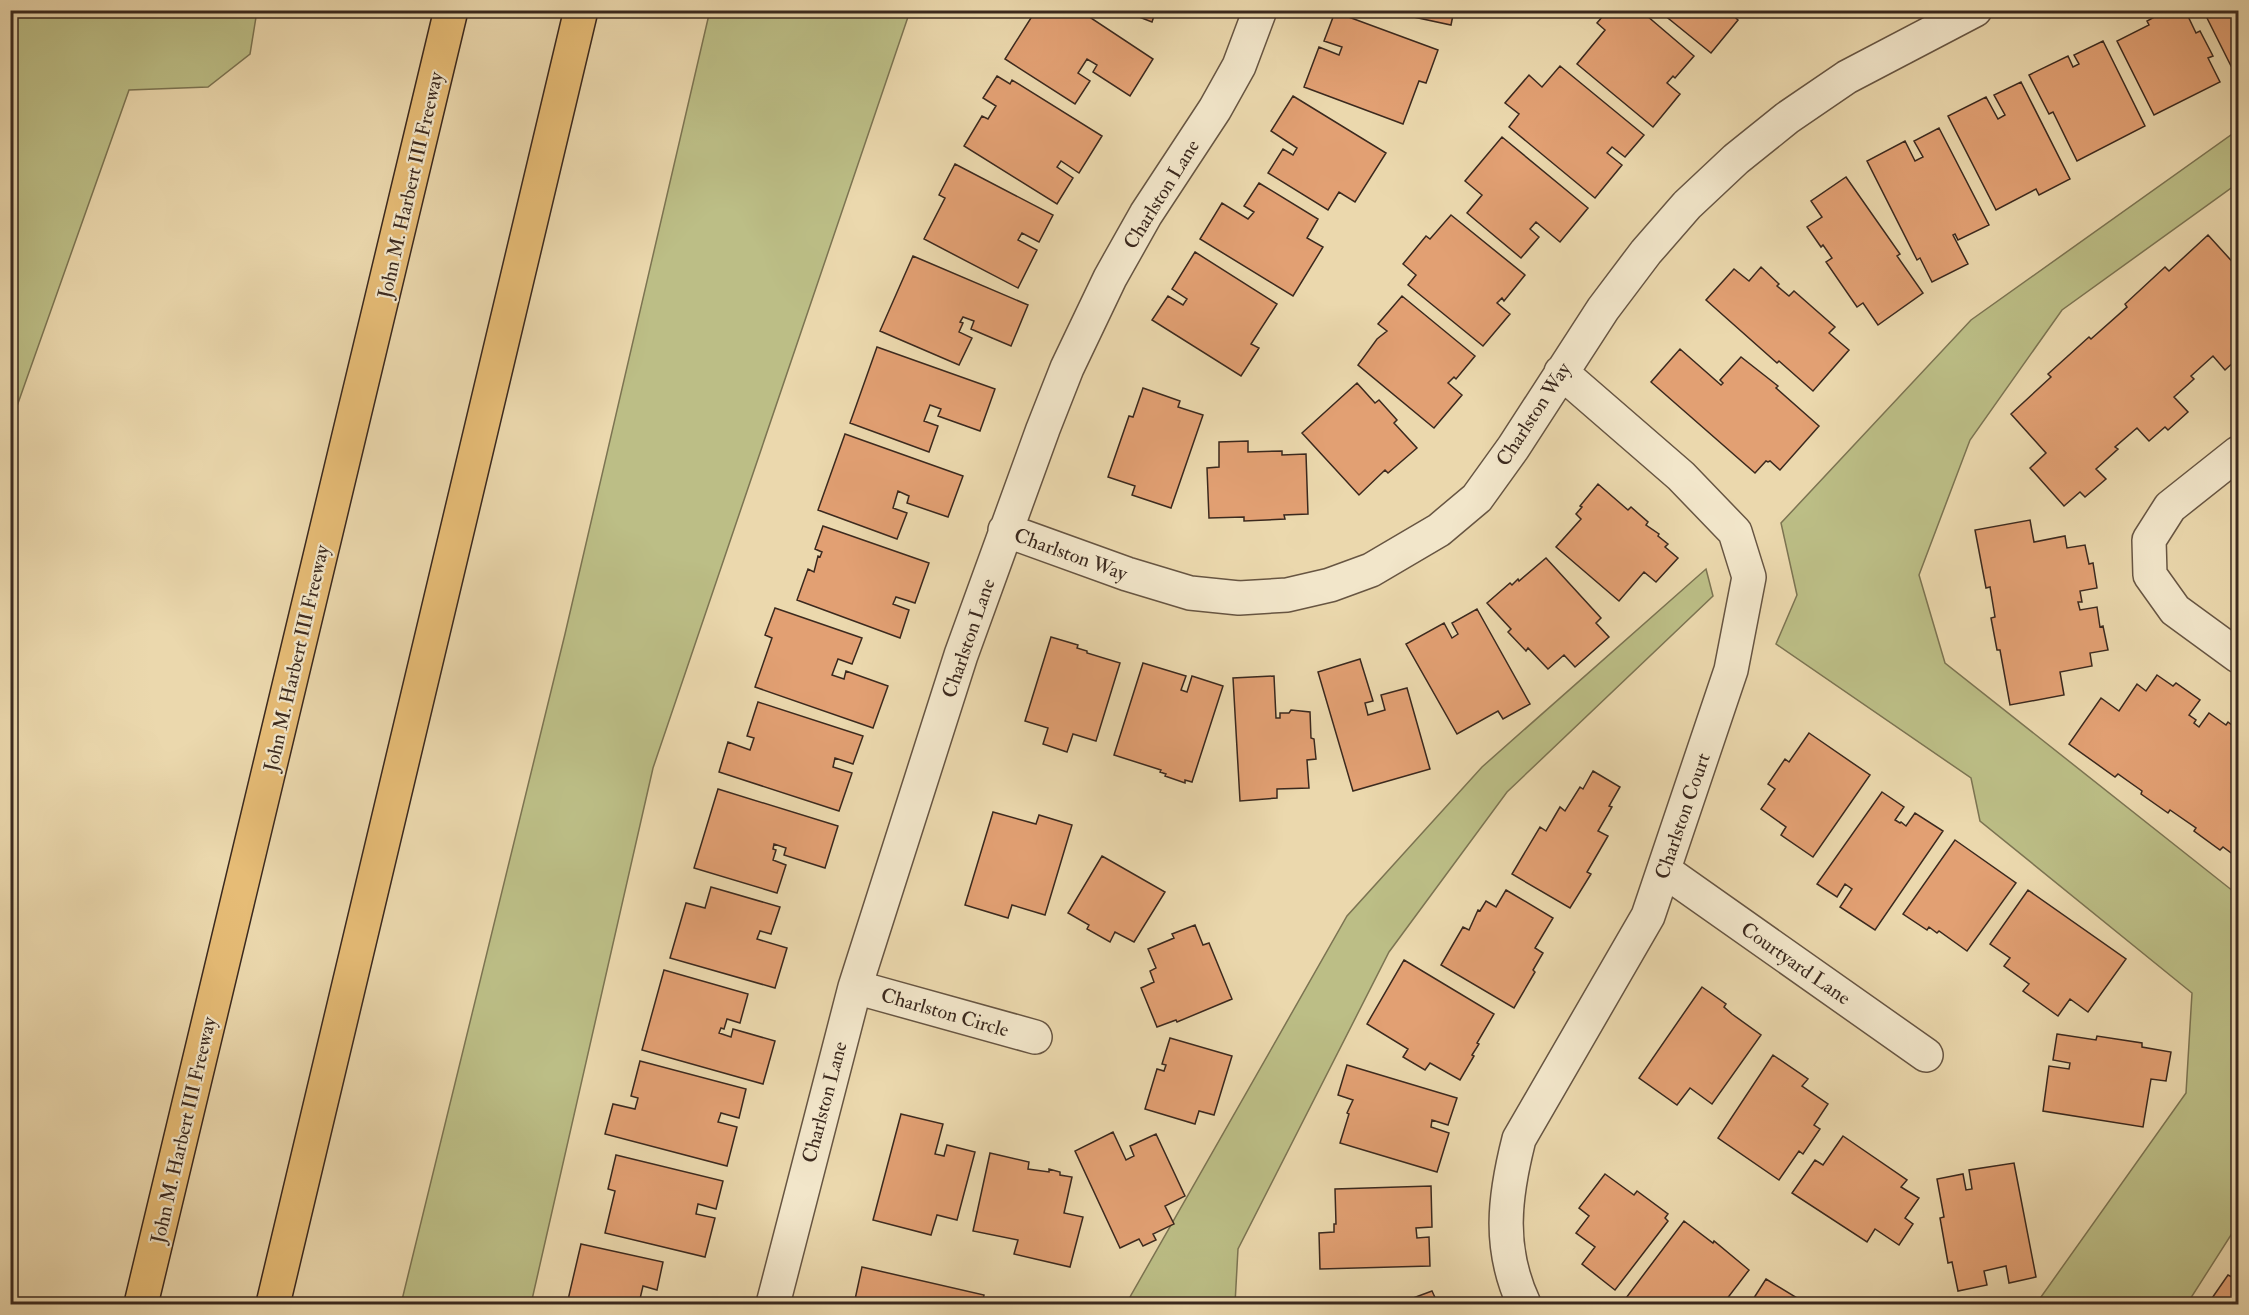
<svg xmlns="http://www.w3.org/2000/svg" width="2249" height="1315" viewBox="0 0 2249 1315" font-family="'IM FELL Double Pica',serif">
<rect width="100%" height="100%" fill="#ebd8ad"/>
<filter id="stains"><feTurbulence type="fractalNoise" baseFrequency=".00333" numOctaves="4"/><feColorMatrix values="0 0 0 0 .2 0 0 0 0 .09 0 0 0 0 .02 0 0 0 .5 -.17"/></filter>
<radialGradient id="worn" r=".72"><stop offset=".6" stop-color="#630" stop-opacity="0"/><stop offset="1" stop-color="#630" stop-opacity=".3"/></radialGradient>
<!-- green -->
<path fill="#bcbe86" stroke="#7c7452" stroke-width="1.5" d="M11 10 257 11 250 54 208 87 129 90 11 423Z
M710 10 910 11 653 768 531 1304H401L565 634Z
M2238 130V183L2062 310 1970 440 1919 575 1945 663 2238 895V1224L2187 1304H2036L2186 1093 2192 993 1980 821 1971 778 1776 644 1797 595 1781 523 1971 320Z
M1706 569 1713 596 1507 792 1389 952 1238 1249 1235 1304H1126L1347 916 1482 767Z"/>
<!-- building -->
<path fill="#e2a073" stroke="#3b291e" stroke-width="1.5" d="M1036 10H1079L1153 59 1130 96 1093 72 1097 65 1087 59 1078 73 1090 81 1075 104 1005 59Z
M1121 10H1156L1152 22Z
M1381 10H1454L1451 25Z
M1608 10H1640L1694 56 1675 78 1673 76 1667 83 1680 94 1653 127 1577 64 1605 30 1597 23Z
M1658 10H1727L1738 20 1711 53Z
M2167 10H2185L2196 33 2200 31 2213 56 2208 58 2220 82 2154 115 2117 41 2149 25 2147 21Z
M2203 10H2238V62L2231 66Z
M1335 12 1438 50 1426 83 1419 81 1403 124 1304 87 1319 47 1339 55 1342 47 1324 41Z
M2103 41 2145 126 2077 161 2053 112 2049 114 2029 75 2068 56 2073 67 2079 64 2074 55Z
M1560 66 1644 135 1625 157 1612 147 1607 153 1622 165 1595 198 1509 127 1519 114 1505 103 1529 75 1542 87Z
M997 76 1010 84 1012 80 1102 136 1079 173 1061 161 1057 167 1073 178 1057 204 964 146 982 116 988 119 996 106 983 98Z
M2021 82 2070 179 2039 195 2036 189 1996 210 1948 116 1986 97 1998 119 2005 115 1994 95Z
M1293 96 1386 153 1355 202 1339 192 1328 210 1268 173 1283 149 1293 155 1297 148 1271 131Z
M1939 128 1989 225 1958 240 1955 234 1953 235 1968 264 1932 282 1920 258 1917 260 1867 161 1905 141 1915 161 1923 157 1914 141Z
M1502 137 1588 208 1560 242 1536 222 1530 229 1539 237 1521 258 1467 213 1482 195 1465 181Z
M955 164 1053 215 1039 242 1022 233 1018 240 1037 250 1018 288 924 239 945 198 939 195Z
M1846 177 1900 254 1897 256 1923 293 1878 325 1863 303 1857 307 1826 262 1832 258 1823 245 1821 247 1807 227 1822 217 1811 201Z
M1259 183 1318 219 1307 238 1323 247 1293 296 1200 239 1222 203 1248 219 1254 212 1244 206Z
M1451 215 1525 275 1504 301 1502 298 1497 303 1510 314 1483 346 1408 285 1416 275 1403 264 1426 236 1430 239Z
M2208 235 2238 268V358L2225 370 2213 356 2191 376 2194 379 2174 397 2188 412 2168 430 2165 427 2149 441 2137 428 2115 447 2118 449 2096 469 2106 479 2085 497 2080 492 2064 506 2030 468 2046 453 2011 414 2051 377 2048 374 2089 337 2091 339 2127 307 2125 304 2165 267 2169 271Z
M1195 252 1277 304 1251 344 1259 348 1241 376 1152 320 1168 296 1183 305 1187 299 1172 289Z
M913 256 1028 305 1011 346 971 329 974 321 963 317 960 322 963 323 959 332 972 338 959 365 880 331Z
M1761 267 1779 284 1777 286 1789 296 1794 291 1835 327 1829 333 1849 350 1813 391 1779 361 1777 363 1706 300 1734 269 1749 281Z
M1402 296 1475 356 1456 379 1454 377 1448 383 1462 395 1434 428 1358 365 1377 339 1387 331 1378 324Z
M877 347 995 389 980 431 938 416 941 409 930 405 924 421 938 426 929 452 850 423Z
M1680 349 1721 385 1723 383 1720 380 1741 357 1778 386 1776 388 1819 426 1780 470 1770 461 1768 462 1766 461 1755 473 1651 382Z
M1357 383 1375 403 1379 400 1397 420 1394 423 1417 448 1388 473 1385 470 1359 495 1302 433Z
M1143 388 1180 401 1178 407 1203 415 1171 508 1132 495 1135 486 1108 477 1129 416 1133 417Z
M845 434 963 476 948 517 907 503 909 496 898 491 893 508 907 513 897 539 818 510Z
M1248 441V452L1282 451V455L1306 454 1308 514 1284 515 1285 519 1244 521V517L1209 518 1207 468 1219 467V442Z
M1598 484 1628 510 1631 507 1648 522 1646 525 1659 534 1658 536 1668 544 1665 547 1678 558 1656 582 1644 572 1619 601 1556 547 1581 519 1576 514 1582 507 1580 506Z
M2030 520 2034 542 2065 536 2067 548 2085 545 2089 564 2093 563 2097 588 2080 591 2082 602H2078L2080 610 2097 607 2100 627 2103 626 2108 650 2090 653 2092 666 2060 672 2064 695 2010 705 2000 650H1997L1991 618 1995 617 1990 587 1986 588 1975 530Z
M823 526 929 563 915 603 896 597 893 604 909 610 900 638 797 600 808 569 814 572 818 556 820 557 822 552 815 549Z
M1546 558 1601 618 1596 623 1609 637 1575 667 1564 655 1548 669 1528 648 1526 651 1508 632 1511 629 1487 603 1510 583 1512 585 1518 579 1519 581Z
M775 608 862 638 852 664 838 659 832 675 844 679 846 671 888 686 873 728 755 687 772 638 765 635Z
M1477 609 1530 704 1503 719 1498 711 1457 734 1406 644 1444 623 1452 638 1458 634 1452 623Z
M1051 637 1078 645 1077 648 1087 651V653L1120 663 1096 741 1073 734 1067 752 1043 744 1048 728 1025 721Z
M1360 659 1373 701 1365 703 1368 715 1385 710 1381 695 1407 688 1430 769 1353 791 1318 672Z
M1143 663 1186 676 1181 690 1187 692 1192 676 1223 686 1192 782 1185 780V783L1165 776 1166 774 1160 772 1161 770 1114 755Z
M2157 675 2173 686 2176 683 2200 700 2189 715 2196 720 2194 723 2199 727 2209 713 2226 725 2228 722 2238 730V858L2223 847 2220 850 2194 831 2196 828 2170 810 2168 813 2141 794 2142 791 2118 774 2115 777 2069 744 2101 698 2119 711 2137 684 2146 691Z
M1274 676 1276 718H1280V713H1289L1291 710 1310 712 1311 738 1314 739 1316 759 1307 760 1309 788 1277 789V798L1240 801 1233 678Z
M758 702 863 736 853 764 835 758 833 767 852 773 839 811 719 772 728 742 750 750 754 738 747 736Z
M1809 733 1870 775 1813 857 1781 835 1786 827 1761 809 1775 789 1768 784 1785 759 1789 762Z
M1593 771 1620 787 1609 806 1612 807 1598 831 1608 836 1587 872 1591 874 1570 908 1512 874 1540 827 1546 831 1560 807 1565 811 1580 787 1583 789Z
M718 789 838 826 825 868 784 855 786 848 774 844 773 849 776 850 773 860 786 865 777 893 694 868Z
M1882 792 1904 807 1895 820 1900 823 1901 822 1906 826 1915 813 1943 831 1875 930 1840 907 1852 889 1845 884 1837 897 1817 884Z
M993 812 1036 824 1039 815 1072 825 1045 915 1012 905 1008 918 965 905Z
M1955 840 2016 883 1967 951 1939 931 1937 933 1929 927 1927 930 1903 914Z
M1102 856 1165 892 1134 942 1115 932 1110 942 1087 929 1089 925 1068 913Z
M711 887 780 907 771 934 760 931 757 939 787 948 775 988 670 958 686 903 705 908Z
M1506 890 1553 918 1535 948 1543 953 1533 970 1535 972 1514 1008 1441 965 1463 927 1469 930 1478 910 1480 911 1486 901 1496 907Z
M2028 890 2126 959 2088 1012 2070 999 2058 1016 2023 991 2029 984 2004 966 2010 958 1990 944Z
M1195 925 1203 945 1209 943 1232 999 1177 1022 1176 1020 1157 1027 1141 988 1154 982 1150 971 1156 968 1148 949 1174 938 1172 934Z
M1404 960 1494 1014 1477 1043 1479 1044 1472 1055 1474 1056 1460 1080 1430 1063 1425 1070 1403 1057 1408 1049 1367 1024Z
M664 970 748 994 740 1023 727 1019 724 1029 721 1028 719 1033 731 1037 733 1029 775 1041 763 1084 642 1050Z
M1702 987 1726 1004 1724 1007 1732 1014 1761 1035 1712 1104 1690 1088 1677 1105 1639 1078Z
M2057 1034 2096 1040 2097 1036 2142 1043V1047L2171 1052 2166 1081 2151 1079 2143 1127 2043 1111 2049 1066 2069 1069 2070 1063 2053 1060Z
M1170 1038 1232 1056 1214 1115 1199 1111 1195 1124 1145 1109 1157 1069 1164 1071 1166 1065 1162 1064Z
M1773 1055 1808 1079 1802 1086 1828 1104 1814 1125 1820 1129 1803 1154 1799 1151 1779 1180 1718 1138Z
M640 1061 746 1089 739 1118 721 1113 718 1122 737 1127 727 1166 605 1134 613 1104 635 1109 638 1098 631 1096Z
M1347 1065 1457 1098 1448 1125 1432 1120 1431 1127 1449 1133 1437 1172 1340 1143 1349 1114 1347 1113 1353 1100 1338 1095Z
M901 1114 943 1124 935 1154 944 1156 947 1145 975 1152 957 1220 937 1215 931 1235 873 1220Z
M1113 1132 1126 1160 1134 1156 1130 1146 1156 1134 1185 1196 1165 1206 1174 1224 1153 1234 1156 1240 1143 1246 1139 1239 1120 1248 1075 1151Z
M1843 1136 1907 1180 1901 1187 1919 1198 1905 1218 1913 1224 1899 1245 1875 1229 1867 1242 1792 1193 1815 1160 1823 1165Z
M990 1153 1029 1162 1028 1169 1049 1172V1169L1060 1172V1175L1072 1177 1064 1213 1083 1217 1070 1267 1014 1254 1018 1240 973 1231Z
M616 1155 723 1181 716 1209 698 1204 696 1214 715 1218 705 1257 605 1233 615 1191 608 1189Z
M2014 1163 2036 1277 2009 1283 2006 1266 1984 1271 1987 1285 1958 1291 1952 1262 1948 1263 1940 1218 1944 1217 1937 1179 1963 1174 1966 1190 1972 1189 1969 1170Z
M1605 1174 1634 1195 1637 1191 1668 1214 1665 1218 1668 1221 1615 1290 1582 1264 1595 1247 1576 1233 1589 1216 1579 1208Z
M1431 1186 1432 1227 1416 1228 1417 1238 1429 1237 1430 1266 1320 1269 1319 1233 1334 1232V1224H1336L1335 1189Z
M1684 1221 1713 1243 1714 1241 1749 1270 1723 1304H1635L1626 1298Z
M581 1244 663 1262 657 1290 643 1286 639 1303 646 1304H567Z
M862 1267 984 1295 982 1304H854Z
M2238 1267V1304H2212L2210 1301 2228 1275 2232 1277Z
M1766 1279 1807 1304H1750Z
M1432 1291 1438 1304H1397Z
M652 1298 682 1304H650Z"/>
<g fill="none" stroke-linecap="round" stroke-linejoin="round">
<!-- street casing -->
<g stroke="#675542" stroke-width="36">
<path id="street" d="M2238 453 2170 507 2149 540 2150 575 2175 610 2238 656
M1005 530 1127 574 1190 593 1239 598 1287 595 1330 585 1371 570 1439 530 1477 498 1513 448 1603 309 1646 252 1687 205 1736 159 1787 118 1847 77 1975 10
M1665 871 1926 1055
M855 987 1035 1037
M773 1304 855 987 961 655 1043 429 1067 368 1110 278 1146 214 1215 109 1239 66 1260 10
M1524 1304C1498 1248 1504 1198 1519 1139L1648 916 1731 670 1749 577 1735 532 1681 476 1561 372"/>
</g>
<!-- highway casing -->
<g stroke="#3b291e" stroke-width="36">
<path id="highway" d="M141 1304 451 10
M273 1304 581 10"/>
</g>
<!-- street -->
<use href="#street" stroke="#f2e6ca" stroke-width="33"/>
<!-- highway -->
<use href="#highway" stroke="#e6bc76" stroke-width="33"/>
</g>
<g text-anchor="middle" stroke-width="4.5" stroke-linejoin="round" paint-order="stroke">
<!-- street labels -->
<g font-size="20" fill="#3b291e" stroke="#f2e6ca">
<text transform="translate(410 185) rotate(-77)" y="7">John M. Harbert III Freeway</text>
<text transform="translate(1161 194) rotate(-58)" y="7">Charlston Lane</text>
<text transform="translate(1533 414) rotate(-57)" y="7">Charlston Way</text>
<text transform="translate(1071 554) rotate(20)" y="7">Charlston Way</text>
<text transform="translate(968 638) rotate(-71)" y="7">Charlston Lane</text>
<text transform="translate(296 658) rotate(-77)" y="7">John M. Harbert III Freeway</text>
<text transform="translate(1682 816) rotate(-71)" y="7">Charlston Court</text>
<text transform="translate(1796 963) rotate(35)" y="7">Courtyard Lane</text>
<text transform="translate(945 1012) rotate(16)" y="7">Charlston Circle</text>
<text transform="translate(824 1102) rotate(-75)" y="7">Charlston Lane</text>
<text transform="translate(183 1130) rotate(-77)" y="7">John M. Harbert III Freeway</text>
</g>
</g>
<!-- margin -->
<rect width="2249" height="1315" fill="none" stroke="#ebd8ad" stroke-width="36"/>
<rect x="12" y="12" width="2225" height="1291" fill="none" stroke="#3b291e" stroke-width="3"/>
<rect x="18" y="18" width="2213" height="1279" fill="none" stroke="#3b291e" stroke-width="1.5"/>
<rect width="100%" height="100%" filter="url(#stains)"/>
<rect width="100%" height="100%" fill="url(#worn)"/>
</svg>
